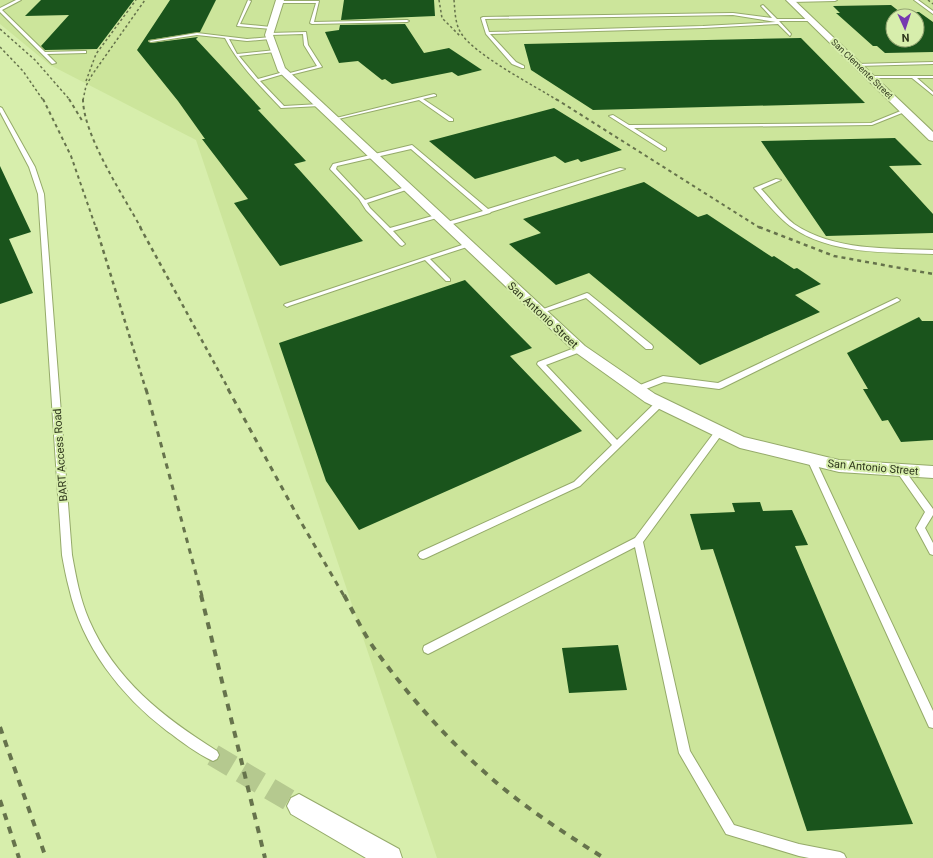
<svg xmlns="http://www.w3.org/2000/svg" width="933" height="858" viewBox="0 0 933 858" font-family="Roboto,sans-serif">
<rect width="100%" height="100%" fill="#d7eeac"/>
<!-- built -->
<path fill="#cce59b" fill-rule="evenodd" d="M0 0H933V858H437L196 140 50 65 0 24ZM893 16H917V40H893Z"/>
<!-- building -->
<path fill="#1a541c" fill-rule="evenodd" d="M41 0H134L97 49 45 50 41 46 69 15 25 16Z
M170 0H216L200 32 149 40 148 41 151 43 198 37 196 39 261 109 258 110 306 161 294 164 363 241 280 266 234 203 248 199 202 139H205L178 101 137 50Z
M344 0H434L435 16 341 20Z
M891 5 900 12H919L933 22V52L885 53 877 46H873L836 13H840L833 6ZM893 16H917V40H893Z
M405 24 424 53 449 48 482 70 458 76 452 72 392 84 385 79 382 80 358 61 339 63 325 32 339 30 340 25Z
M801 38 865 103 593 110 531 70 524 44Z
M554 108 622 150 581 162 578 159 565 163 555 156 475 179 429 141Z
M895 138 922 165 889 166 933 214V233L826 236 761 141Z
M0 166 31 232 9 239 33 293 0 304Z
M644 182 698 217 707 214 772 257 774 256 794 269 797 268 821 284 795 295 820 312 700 365 589 273 556 285 509 244 541 233 523 219Z
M465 280 532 348 510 356 582 431 359 530 326 481 279 343Z
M919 317 922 321H933V440L901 442 888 420 882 421 863 389H868L847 353Z
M760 502 763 511 792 510 808 545 795 546 913 824 807 831 713 549 701 550 690 514 735 512 732 503Z
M618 645 627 690 569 693 562 648Z"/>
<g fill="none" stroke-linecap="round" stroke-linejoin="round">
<!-- minor-tunnel -->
<path stroke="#b5c98f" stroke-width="22" stroke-dasharray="22 11" stroke-linecap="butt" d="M213 755 299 806"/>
<!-- service casing -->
<g stroke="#95aa6a" stroke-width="2">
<path id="service" d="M16 0H21L2 10 45 52 85 51H86V53L47 54 56 63 52 64 0 12V8Z
M248 0 251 1 240 24 271 27 272 29 237 26Z
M791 0H837L835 1 791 2 789 1Z
M914 0H918L933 11V14Z
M280 1H319L314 22 407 20 409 21 407 22 312 24 310 23 316 3H279Z
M763 5 777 19H811L813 20 811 21H779L791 34 790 36 778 24 703 28 490 34 516 62 524 66V68H522L512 64 486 34 481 18 483 17 733 13 772 18 761 6ZM733 15 776 22 703 26 489 32 485 19Z
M306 32 308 45 322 67 286 76V74L317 66 304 45 303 34 270 35 268 34 270 33Z
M197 33 247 39 271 37 270 39 247 41 229 39 237 54 276 50 277 51 275 52 239 56 258 79 287 71V73L260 81 284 106 320 104 322 105 320 106 281 108C260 86 239 65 225 38L197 35 151 42 149 41Z
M933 62V64L857 66 855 65 857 64Z
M870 76H933V78H917L933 92V95L912 78H868V76Z
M434 94 436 95V96L423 99 453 119V121H449L419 100 334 120 332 119Z
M0 107 2 108 35 167 44 194 72 555C76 577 80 599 89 620 115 680 163 717 217 751L219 755 217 759 213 761C197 754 181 741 167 731 120 695 82 646 69 588 66 577 64 566 62 555L38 194 29 167 0 112Z
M903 110 907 111 872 125 634 128 666 148V150L664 151 609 116 613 115 629 125 871 123Z
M412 145 488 209 620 168 625 169 491 212 490 213 446 226 443 224 444 223 483 211 411 149 337 166 336 169 365 200 405 187H409V189L367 203 370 208 390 228 436 215H440V217L393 231 405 244 402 246 400 245 366 210 359 199 330 169 333 164Z
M776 179 781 180 761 189C772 200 781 214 794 224 834 251 887 248 933 250V254C886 252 830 255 790 226 777 216 765 201 754 188Z
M468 243 470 244V246L430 259 450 279V281H446L425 260 289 306 287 307 284 305 285 304Z
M587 293 589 294 652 345 653 347 652 349H646L586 298 542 313H538L537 312 538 311Z
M897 298 900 300 899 301 722 388 719 389 664 382 638 392 634 389 635 387 663 376 718 383Z
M577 347H580L584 349 583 351 546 365 617 440 657 401H663L664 403 663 405 580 486 426 558 423 559 420 558 418 555 420 552 574 482 612 445 537 364 538 362Z
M719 429 722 430 723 432 722 434 643 542 690 751 734 825 799 844 840 852 844 854 846 858H809L799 856 726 834 679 753 635 547 432 652 428 654 424 652 423 649 424 646 635 538 716 430Z
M811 456 814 457 815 459 933 711V728L929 727 807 459 808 457Z
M900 467 903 468 933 509V515L925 528 933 543V555L930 554 916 528 925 512 897 472 896 470 897 468Z"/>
</g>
<!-- minor casing -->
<g stroke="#95aa6a" stroke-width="2">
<path id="minor" d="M276 0H284L273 35 285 68 585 346 655 394 744 437 839 460 933 466V478L839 472 740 448 645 402 575 352 278 71 265 35Z
M786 0H794L933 132V141L929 140Z
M299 794 399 849 402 858H366L291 814 287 806 291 798Z"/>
</g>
<!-- service -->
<use href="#service" fill="#fff" fill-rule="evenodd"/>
<!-- minor -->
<use href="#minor" fill="#fff" fill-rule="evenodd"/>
<!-- rail-far4 -->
<path stroke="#66734c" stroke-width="1.5" stroke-dasharray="2.5 2.5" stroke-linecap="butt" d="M439 0 442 18 460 36
M454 0C455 11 455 24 461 33 473 54 535 86 557 100
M928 0 933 4
M0 29 35 60 70 100
M0 47 23 71 43 100
M86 81 96 54 136 0
M83 100 86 86 92 75 145 0"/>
<!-- rail-far3 -->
<path stroke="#66734c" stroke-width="2" stroke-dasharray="3.5 3.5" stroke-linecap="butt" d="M43 99 71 156 96 228
M69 99 83 122
M83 99C83 135 123 195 141 228
M556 99 760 228"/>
<!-- rail-far2 -->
<path stroke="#66734c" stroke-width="2.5" stroke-dasharray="4 4" stroke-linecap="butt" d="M96 227 146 390
M140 227 229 390
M759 227 834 256 933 274"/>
<!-- rail-far1 -->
<path stroke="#66734c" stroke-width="3" stroke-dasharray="5.5 5.5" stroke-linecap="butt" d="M146 389 202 596
M228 389 298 517 344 596"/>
<!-- rail -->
<path stroke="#66734c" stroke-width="4" stroke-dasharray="7 7" stroke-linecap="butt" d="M201 595 265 858
M344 595C355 615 365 637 379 655 417 707 467 761 518 800 546 821 575 840 604 858
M0 727 46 858
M0 800 19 858"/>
</g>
<g text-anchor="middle" stroke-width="4" stroke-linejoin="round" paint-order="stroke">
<!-- far-street labels -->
<g font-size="9" fill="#2f371d" stroke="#d7eeac">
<text transform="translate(862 69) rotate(44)" y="3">San Clemente Street</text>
</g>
<!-- street labels -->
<g font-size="11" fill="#2f371d" stroke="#d7eeac">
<text transform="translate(543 315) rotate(43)" y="4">San Antonio Street</text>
<text transform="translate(60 455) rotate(-94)" y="4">BART Access Road</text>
<text transform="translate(873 467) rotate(5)" y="4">San Antonio Street</text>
</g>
</g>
<!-- north arrow -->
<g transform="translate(905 28) rotate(177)"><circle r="19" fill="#d7eeac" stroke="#94a573"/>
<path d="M0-3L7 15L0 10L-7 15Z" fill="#763ab0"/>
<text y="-6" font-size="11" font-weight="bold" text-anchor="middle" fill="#2f371d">N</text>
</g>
</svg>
